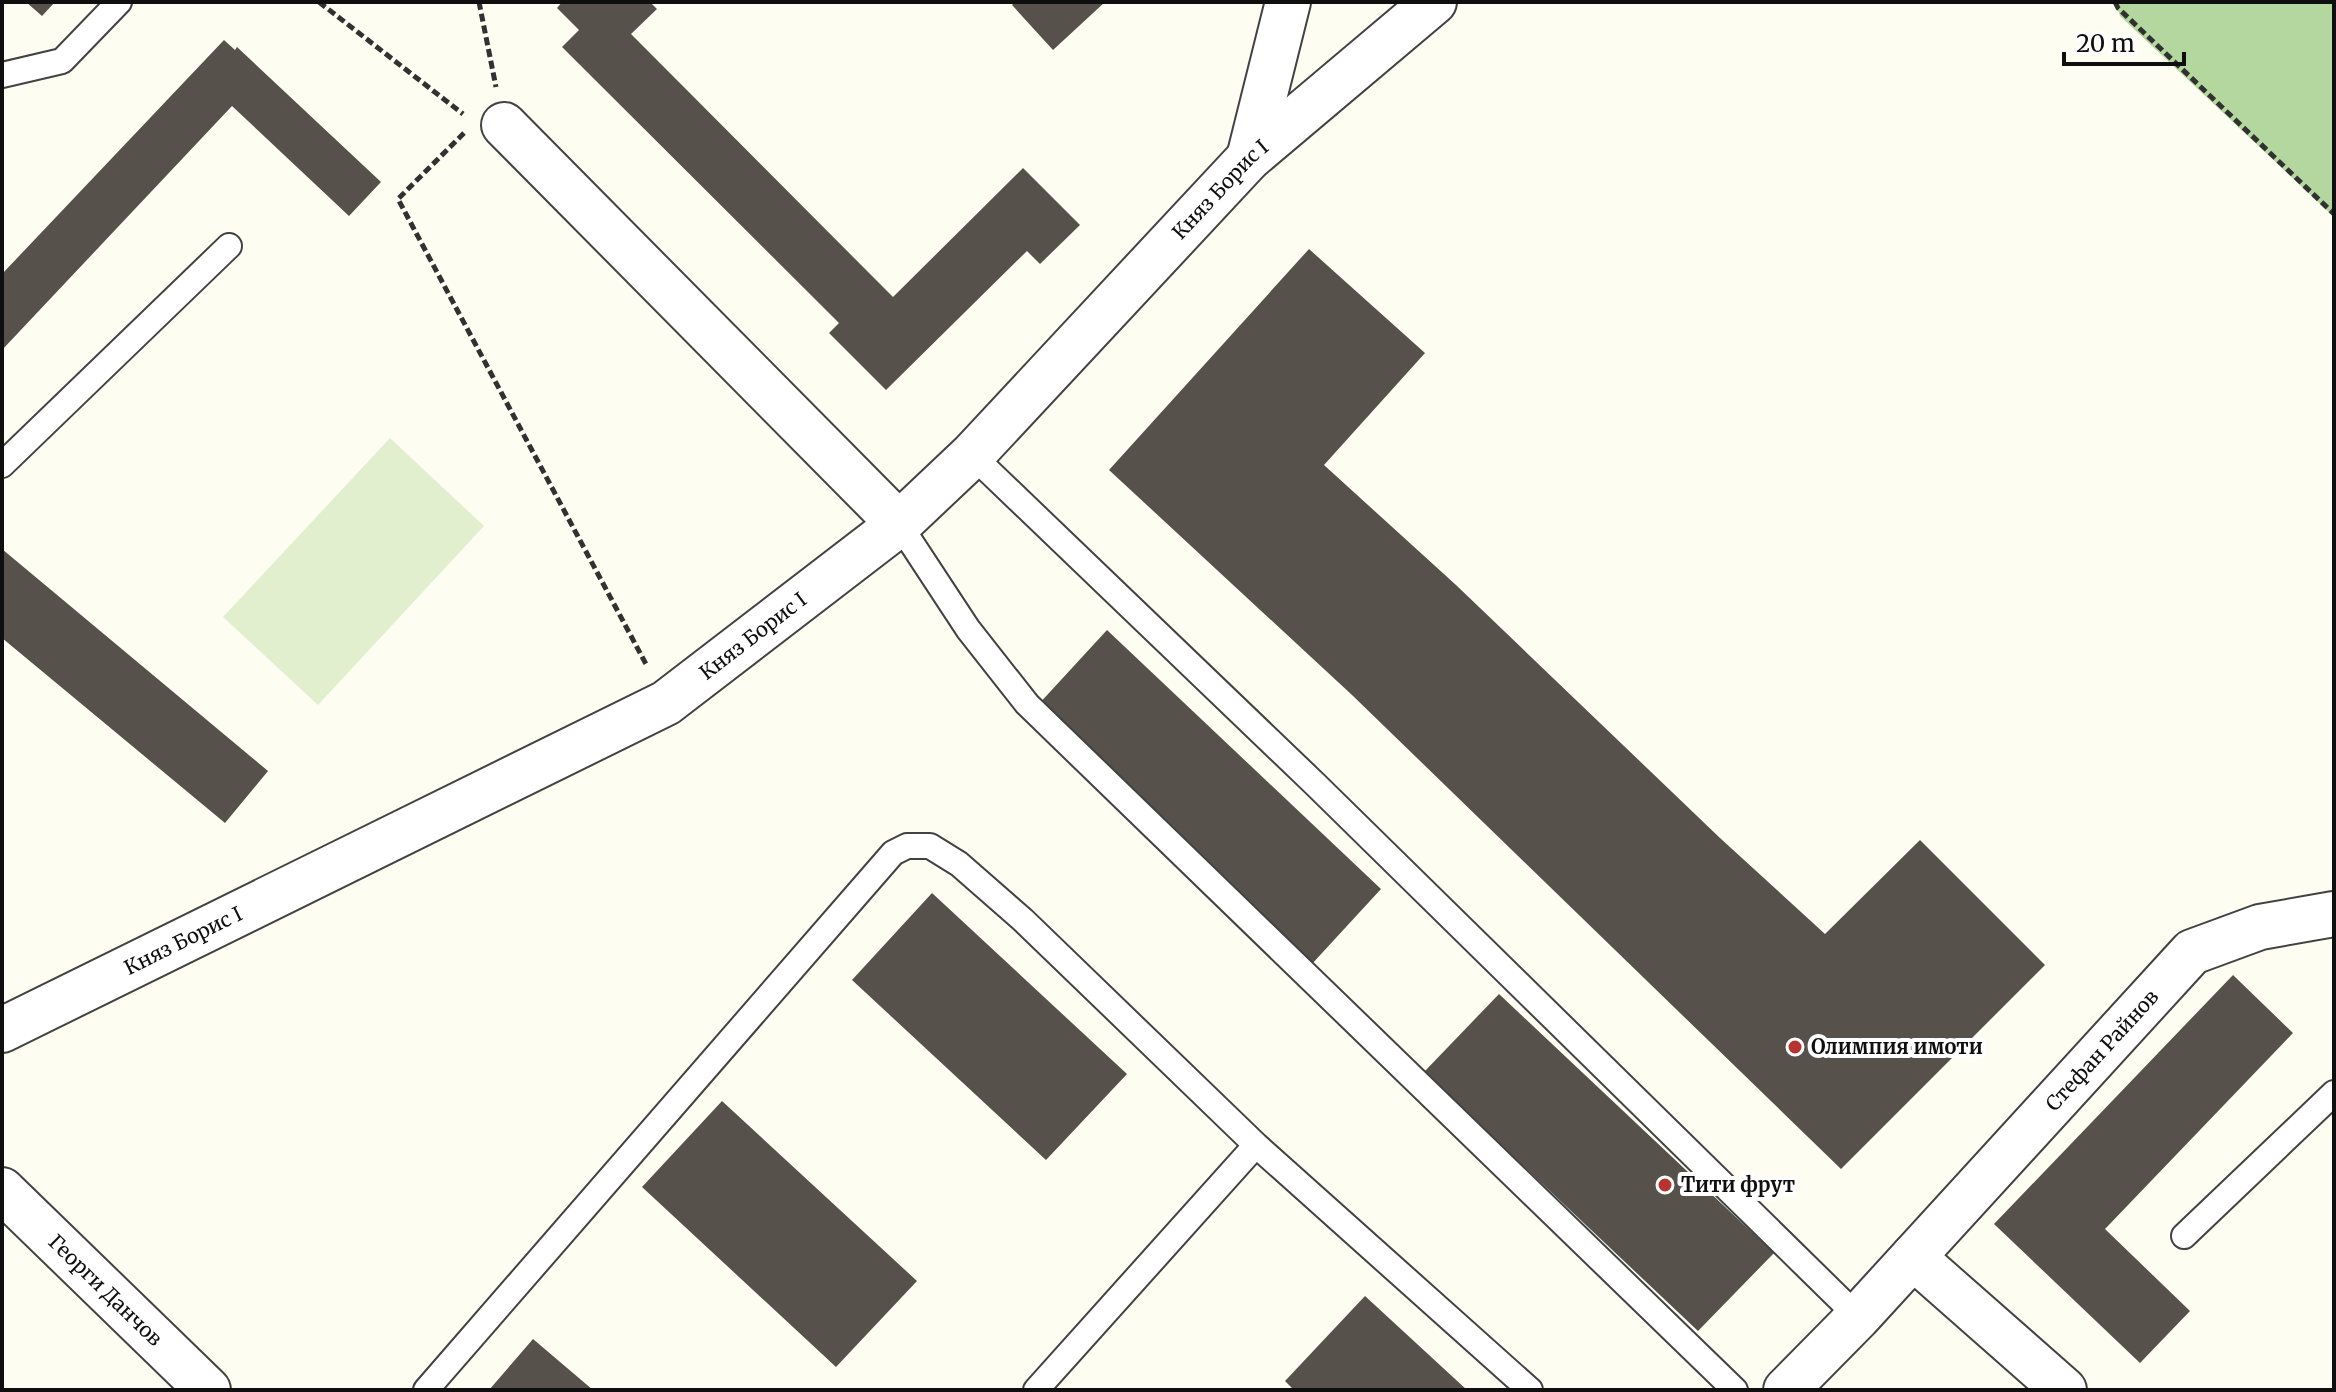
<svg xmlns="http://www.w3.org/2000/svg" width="2336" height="1392" viewBox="0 0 2336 1392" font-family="Merriweather,serif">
<rect width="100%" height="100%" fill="#fefdf2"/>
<!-- forest -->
<path fill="#b3d79e" d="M2115 2H2334V217L2120 16Z"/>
<!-- pitch -->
<path fill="#e1efcf" d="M390 438 484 526 318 705 223 617Z"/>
<!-- building -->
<path fill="#57514c" d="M26 2H55L42 16Z
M562 2H650L657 9 631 34 893 297 1023 168 1080 225 1040 264 1027 251 886 390 829 333 839 323 562 47 579 30 557 8Z
M1015 2H1105L1053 50 1012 5Z
M224 40 235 50 237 47 381 182 349 216 232 106 2 350V274Z
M1309 249 1425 353 1324 465 1456 585 1720 838 1825 934 1920 840 2045 965 1841 1169 1352 695 1109 470Z
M2 549 268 771 225 823 2 638Z
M1107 630 1381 889 1311 965 1037 706Z
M932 893 1127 1074 1046 1160 852 980Z
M2233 975 2293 1033 2105 1229 2190 1311 2140 1363 1994 1224Z
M1499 994 1774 1253 1698 1331 1424 1072Z
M722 1101 917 1281 836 1367 642 1187Z
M1365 1296 1467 1390H1294L1285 1381Z
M533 1339 593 1390H489Z"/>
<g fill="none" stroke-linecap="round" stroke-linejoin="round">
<!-- service casing -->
<g stroke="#424242" stroke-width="28">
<path id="service" d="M2 75 62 61 119 2
M972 455 1315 784 1858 1317
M2 465 229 246
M899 524 968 629 1027 704 1735 1390
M2184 1236 2334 1093
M426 1390 893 853 907 846H930L959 864 1023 920 1256 1145 1530 1390
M1036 1390 1256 1145"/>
</g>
<!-- minor casing -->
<g stroke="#424242" stroke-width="48">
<g id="minor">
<path d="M504 125 899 524"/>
<path d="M1913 1257 2064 1390"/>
<path id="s1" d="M1786 1390 1858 1317 2192 952 2260 927 2334 914"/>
</g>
</g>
<!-- tertiary casing -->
<g stroke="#424242" stroke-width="48">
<g id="tertiary">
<path d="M1249 158 1288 2"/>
<path id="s2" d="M2 1030 666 703 899 524 972 455 1249 158 1434 2"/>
<path id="s3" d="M2 1190 208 1390"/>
</g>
</g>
<!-- path -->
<path stroke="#313131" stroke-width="5" stroke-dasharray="8 4" stroke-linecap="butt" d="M319 2 463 114
M479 2 496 87
M2115 2 2118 8 2334 214
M464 133 398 199 647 666"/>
<!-- service -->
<use href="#service" stroke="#fff" stroke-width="24"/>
<!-- minor -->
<use href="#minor" stroke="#fff" stroke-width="44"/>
<!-- tertiary -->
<use href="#tertiary" stroke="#fff" stroke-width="44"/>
</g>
<!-- markers -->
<g fill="#b73330" stroke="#fff" stroke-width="3">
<circle cx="1795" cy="1047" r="8"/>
<circle cx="1665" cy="1185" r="8"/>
</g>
<g text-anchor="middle" stroke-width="8" stroke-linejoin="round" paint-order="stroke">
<!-- street labels -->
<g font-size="20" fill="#0f0f0f" stroke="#fff">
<text dy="7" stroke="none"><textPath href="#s2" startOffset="1498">Княз Борис I</textPath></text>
<text dy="7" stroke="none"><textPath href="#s2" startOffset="850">Княз Борис I</textPath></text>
<text dy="7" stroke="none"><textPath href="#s2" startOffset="202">Княз Борис I</textPath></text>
<text dy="7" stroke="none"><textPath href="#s1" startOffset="464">Стефан Райнов</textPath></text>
<text dy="7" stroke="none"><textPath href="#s3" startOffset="144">Георги Данчов</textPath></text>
</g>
<!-- poi labels -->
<g font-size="20" font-weight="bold" fill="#0f0f0f" stroke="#fff" text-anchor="start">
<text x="1811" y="1054">Олимпия имоти</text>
<text x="1681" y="1192">Тити фрут</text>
</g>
</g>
<!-- border -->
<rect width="2336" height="1392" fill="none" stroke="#0f0f0f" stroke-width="8"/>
<!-- scale -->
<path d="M2064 52v12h120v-12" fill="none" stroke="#0f0f0f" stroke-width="4"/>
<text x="2076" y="52" font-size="24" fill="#0f0f0f" stroke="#ffffff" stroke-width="6" paint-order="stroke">20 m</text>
</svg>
